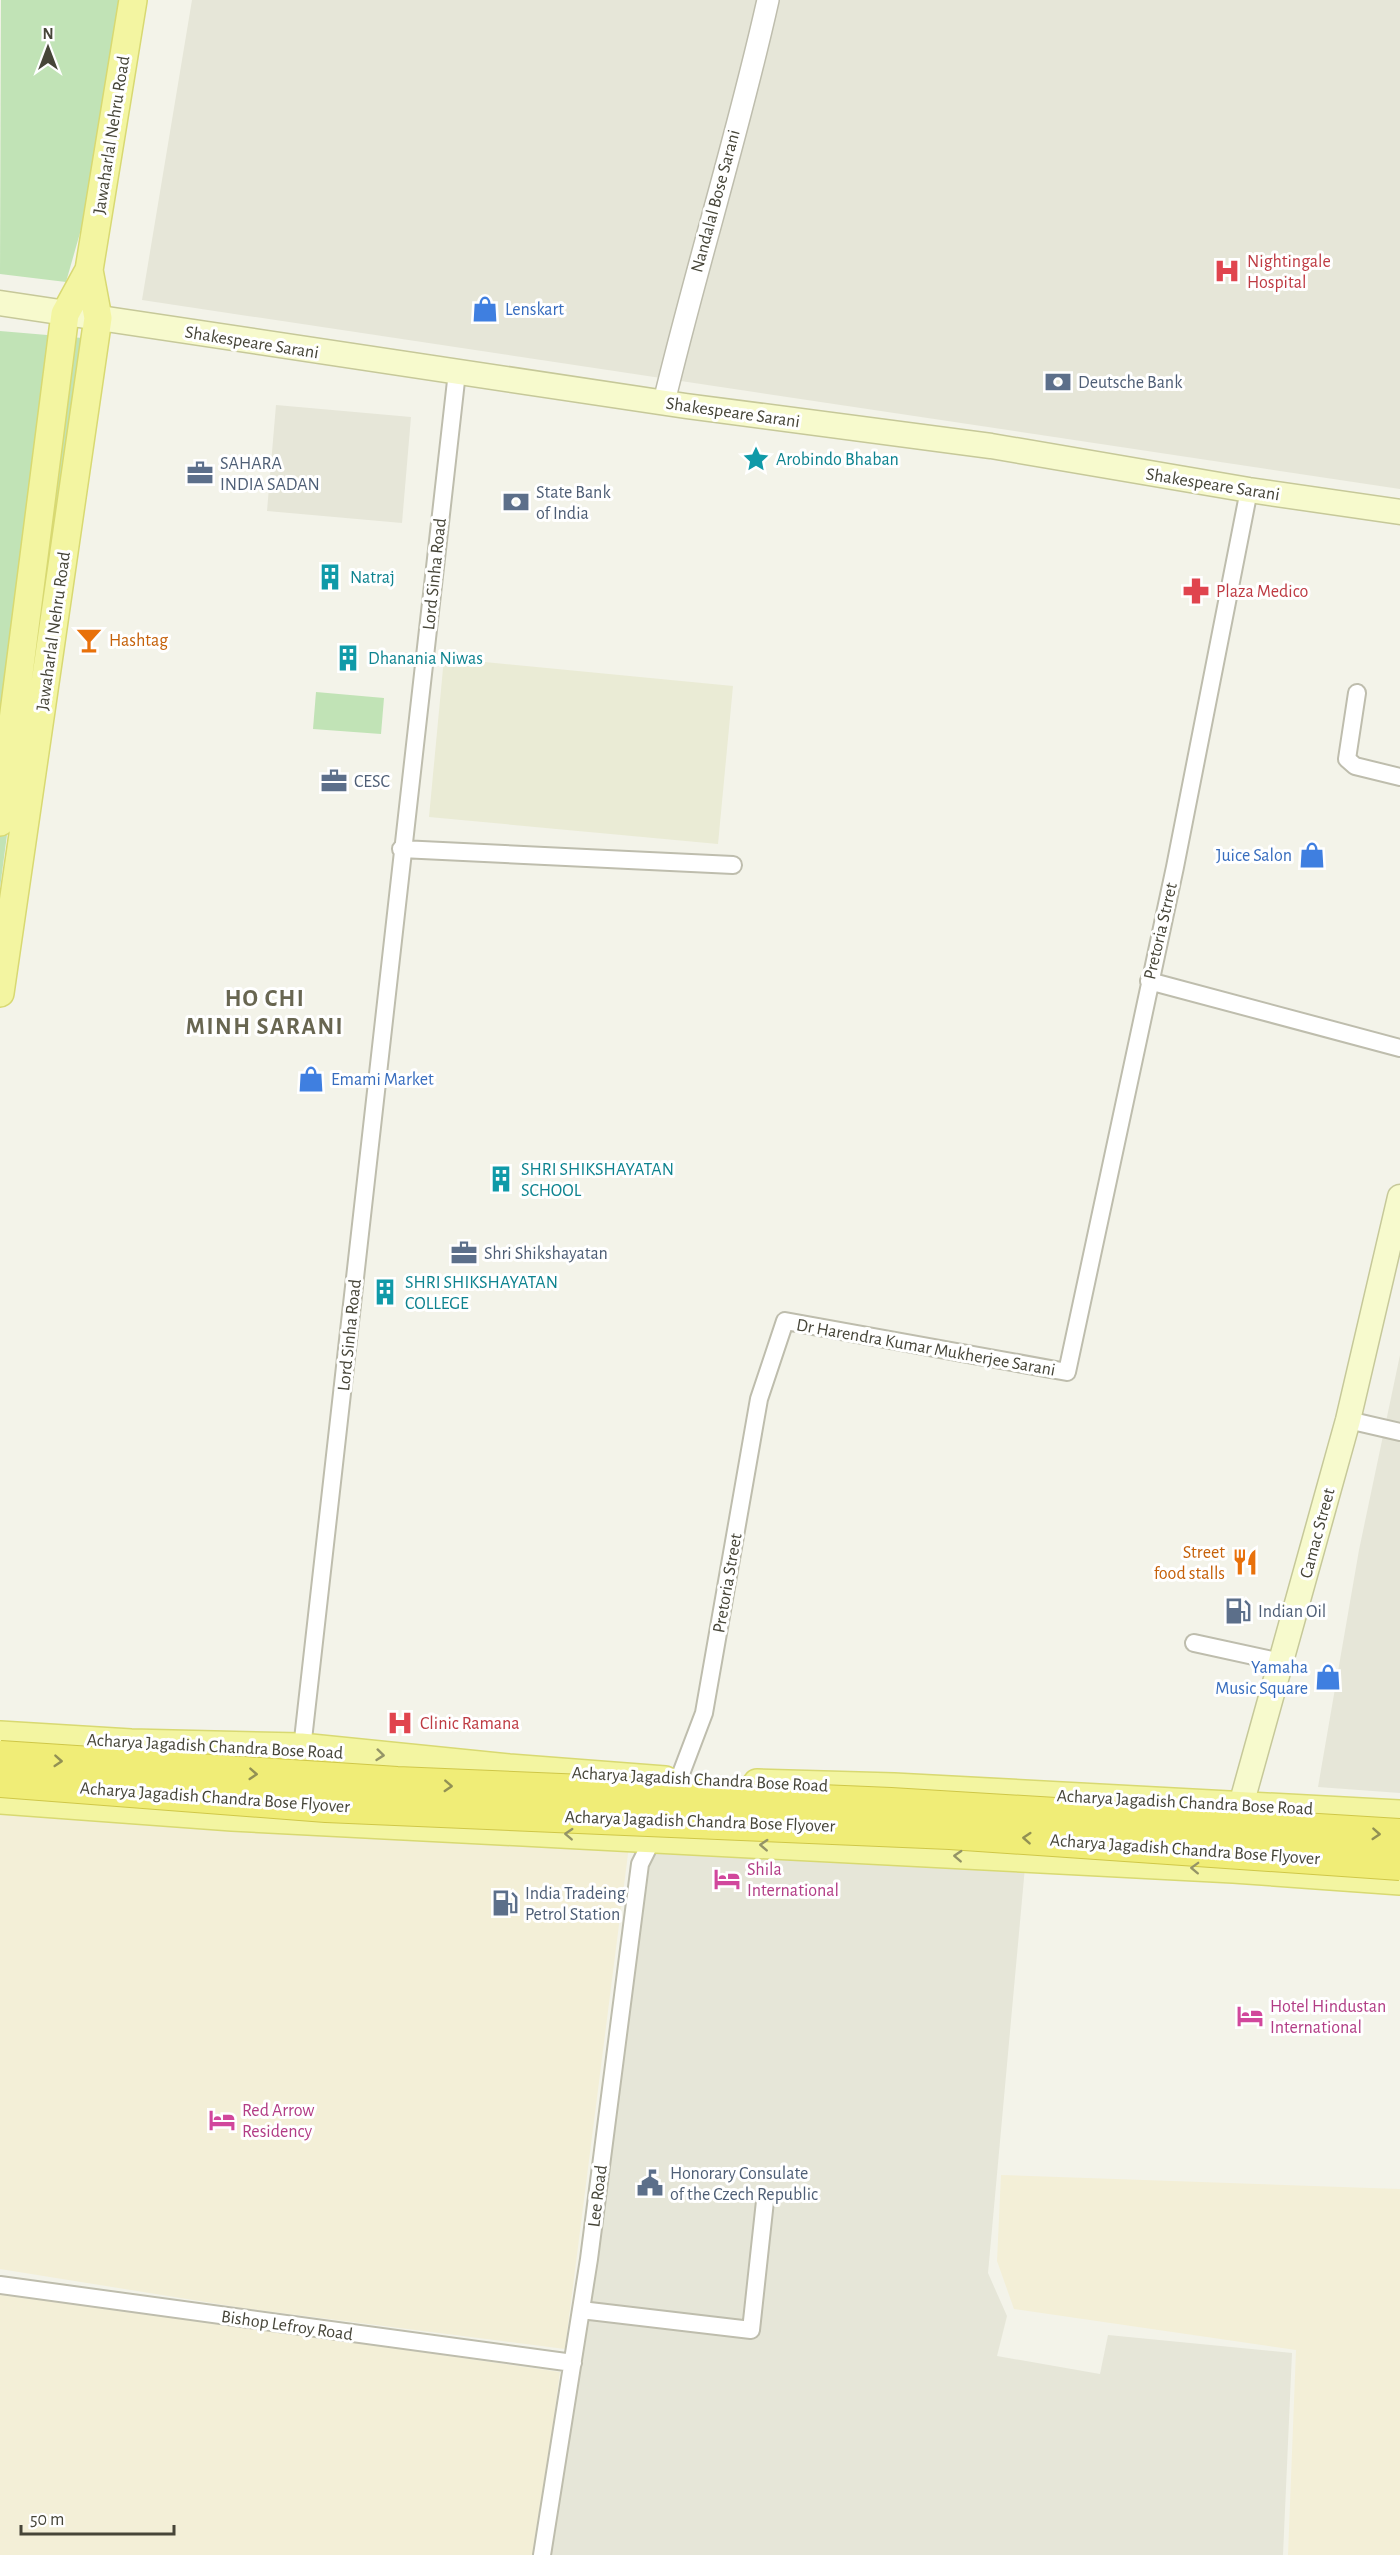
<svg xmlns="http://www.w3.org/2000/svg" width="1400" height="2555" viewBox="0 0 1400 2555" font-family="'Alegreya Sans',sans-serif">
<rect width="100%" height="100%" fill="#f3f3e9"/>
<!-- residential -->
<path fill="#e6e6d8" d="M192 0H1400V489L142 300Z
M276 405 411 417 402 523 267 511Z
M1400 1355V1793L1318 1787 1359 1550Z
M660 1844 1025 1867 988 2273 1007 2316 997 2356 1100 2374 1108 2335 1292 2353 1283 2555H551L590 2301 644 1865Z"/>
<!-- commercial -->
<path fill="#f3efd7" d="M0 1811 629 1846 565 2349 243 2308 0 2269Z
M1001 2175 1400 2189V2555H1288L1296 2350 1014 2309 997 2261Z
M0 2291 560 2372 536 2555H0Z"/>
<!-- education -->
<path fill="#eaebd5" d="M444 658 733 686 718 844 429 817Z"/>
<!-- green -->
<path fill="#c1e3b6" d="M1 0H129L112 121 66 282 0 274Z
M0 331 106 340 13 789 0 888Z
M316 692 384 698 381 734 313 729Z"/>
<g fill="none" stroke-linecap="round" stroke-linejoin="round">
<!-- minor casing -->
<g stroke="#bebdad" stroke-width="20">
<path id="minor" d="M1357 693 1347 759 1355 766 1400 777
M401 849 733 865
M1149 981 1400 1048
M1348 1420 1400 1432
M1194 1643 1281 1662
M298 1784 457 372
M671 1800 704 1713 759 1399 785 1321 1067 1372 1175 867 1249 490
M0 2285 573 2363
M581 2310 751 2330 765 2201
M542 2555 589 2259 640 1864 656 1832"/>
</g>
<!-- tertiary casing -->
<g stroke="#bebdad" stroke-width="24">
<path id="tertiary" d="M664 402C696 268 738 135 768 0"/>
</g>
<!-- secondary casing -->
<g stroke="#c6c899" stroke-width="27">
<path id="secondary" d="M0 303 686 406 991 446 1249 490 1400 512
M1239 1822 1241 1805 1348 1420 1400 1197"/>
</g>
<!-- primary casing -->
<g stroke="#d8d972" stroke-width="30">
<path id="primary" d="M0 822 65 314 89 270 133 0
M0 993 98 318 89 270
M0 1735 131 1743 301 1747 509 1768 665 1780
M757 1783 894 1787 1400 1814
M0 1800 232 1817 1233 1869 1400 1881"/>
</g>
<!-- minor -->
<use href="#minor" stroke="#fff" stroke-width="16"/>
<!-- tertiary -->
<use href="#tertiary" stroke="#fff" stroke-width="21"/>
<!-- secondary -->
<use href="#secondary" stroke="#f7facd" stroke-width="24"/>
<!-- primary -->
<use href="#primary" stroke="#f3f5a1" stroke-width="27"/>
<!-- motorway-bridge casing -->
<g stroke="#cfc748" stroke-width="34" stroke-linecap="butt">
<path id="motorway-bridge" d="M0 1757 397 1783 891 1804 1400 1835
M0 1781 326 1806 950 1833 1400 1864"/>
</g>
<!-- motorway-bridge -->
<use href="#motorway-bridge" stroke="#f0ed77" stroke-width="32"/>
</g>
<!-- one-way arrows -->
<defs><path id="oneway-chevron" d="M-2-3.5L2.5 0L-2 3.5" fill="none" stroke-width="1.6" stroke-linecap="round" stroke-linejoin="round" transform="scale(1.5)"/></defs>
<g stroke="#949467">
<use href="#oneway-chevron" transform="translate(380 1755) rotate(6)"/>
<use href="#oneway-chevron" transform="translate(569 1834) rotate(-177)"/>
<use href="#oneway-chevron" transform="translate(764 1845) rotate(-177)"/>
<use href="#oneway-chevron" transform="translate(958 1856) rotate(-177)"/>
<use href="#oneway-chevron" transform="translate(1195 1868) rotate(-178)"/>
</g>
<g stroke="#929154">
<use href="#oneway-chevron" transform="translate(58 1761) rotate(4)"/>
<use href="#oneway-chevron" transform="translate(253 1774) rotate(4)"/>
<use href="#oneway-chevron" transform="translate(448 1786) rotate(3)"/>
<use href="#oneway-chevron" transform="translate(1376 1834) rotate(4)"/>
<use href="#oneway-chevron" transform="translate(1027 1838) rotate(-176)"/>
</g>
<!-- icons -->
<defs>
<g id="hospital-bare" transform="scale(2.07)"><path d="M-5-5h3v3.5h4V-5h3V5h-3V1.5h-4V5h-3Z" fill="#e0444e" stroke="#fff" stroke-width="2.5" paint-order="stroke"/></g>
<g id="shop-bare" transform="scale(2.07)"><path d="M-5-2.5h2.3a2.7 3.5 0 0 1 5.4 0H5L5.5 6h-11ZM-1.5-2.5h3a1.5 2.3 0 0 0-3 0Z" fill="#3f7fe0" stroke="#fff" stroke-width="2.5" paint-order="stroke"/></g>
<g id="bank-bare" transform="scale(2.07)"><path d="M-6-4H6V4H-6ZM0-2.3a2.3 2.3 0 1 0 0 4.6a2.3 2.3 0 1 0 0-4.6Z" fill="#5c6f8a" stroke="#fff" stroke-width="2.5" paint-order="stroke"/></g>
<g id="sight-bare" transform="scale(2.07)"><path d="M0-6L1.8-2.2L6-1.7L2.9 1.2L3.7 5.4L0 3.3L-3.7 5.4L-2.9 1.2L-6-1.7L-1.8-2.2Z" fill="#0f9aa8" stroke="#fff" stroke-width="2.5" paint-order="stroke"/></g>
<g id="office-bare" transform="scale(2.07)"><path d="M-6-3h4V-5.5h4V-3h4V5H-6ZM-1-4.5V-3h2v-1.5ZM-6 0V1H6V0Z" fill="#5c6f8a" stroke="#fff" stroke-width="2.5" paint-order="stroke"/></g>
<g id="building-bare" transform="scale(2.07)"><path d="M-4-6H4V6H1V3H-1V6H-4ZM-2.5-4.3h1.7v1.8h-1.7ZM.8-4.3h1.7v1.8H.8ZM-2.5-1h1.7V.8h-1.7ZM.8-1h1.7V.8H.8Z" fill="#0f9aa8" stroke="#fff" stroke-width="2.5" paint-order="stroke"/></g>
<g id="pharmacy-bare" transform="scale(2.07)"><path d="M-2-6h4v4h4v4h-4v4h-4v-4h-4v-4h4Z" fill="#e0444e" stroke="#fff" stroke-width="2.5" paint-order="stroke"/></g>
<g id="bar-bare" transform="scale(2.07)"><path d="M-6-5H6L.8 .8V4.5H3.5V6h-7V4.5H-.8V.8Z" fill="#e8710a" stroke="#fff" stroke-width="2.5" paint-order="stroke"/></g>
<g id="restaurant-bare" transform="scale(2.07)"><path d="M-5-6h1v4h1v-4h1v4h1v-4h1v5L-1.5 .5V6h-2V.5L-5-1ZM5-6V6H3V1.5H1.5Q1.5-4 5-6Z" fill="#e8710a" stroke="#fff" stroke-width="2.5" paint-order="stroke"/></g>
<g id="fuel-bare" transform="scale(2.07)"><path d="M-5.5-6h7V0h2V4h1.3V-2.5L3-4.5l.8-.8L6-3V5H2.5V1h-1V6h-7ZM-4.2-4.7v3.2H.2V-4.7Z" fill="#5c6f8a" stroke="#fff" stroke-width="2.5" paint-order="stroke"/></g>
<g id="hotel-bare" transform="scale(2.07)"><path d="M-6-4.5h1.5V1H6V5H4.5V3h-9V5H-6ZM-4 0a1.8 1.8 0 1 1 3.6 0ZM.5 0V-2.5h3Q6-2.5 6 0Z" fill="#d1479c" stroke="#fff" stroke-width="2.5" paint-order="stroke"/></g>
<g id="civic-bare" transform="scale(2.07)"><path d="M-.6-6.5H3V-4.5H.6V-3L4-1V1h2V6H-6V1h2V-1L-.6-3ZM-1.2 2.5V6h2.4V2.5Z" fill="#5c6f8a" stroke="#fff" stroke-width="2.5" paint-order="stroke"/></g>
</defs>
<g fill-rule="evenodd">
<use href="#hospital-bare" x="1227" y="271"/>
<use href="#shop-bare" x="485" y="309"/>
<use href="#bank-bare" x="1058" y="382"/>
<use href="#sight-bare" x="756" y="459"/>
<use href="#office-bare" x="200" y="473"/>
<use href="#bank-bare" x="516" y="502"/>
<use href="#building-bare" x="330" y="577"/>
<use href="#pharmacy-bare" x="1196" y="591"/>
<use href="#bar-bare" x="89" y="640"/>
<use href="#building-bare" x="348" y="658"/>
<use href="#office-bare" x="334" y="781"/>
<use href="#shop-bare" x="1312" y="855"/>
<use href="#shop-bare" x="311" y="1079"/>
<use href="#building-bare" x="501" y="1179"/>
<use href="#office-bare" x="464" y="1253"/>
<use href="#building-bare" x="385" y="1292"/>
<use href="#restaurant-bare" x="1245" y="1562"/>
<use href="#fuel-bare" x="1238" y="1611"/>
<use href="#shop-bare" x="1328" y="1677"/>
<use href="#hospital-bare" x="400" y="1723"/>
<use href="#hotel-bare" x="727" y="1879"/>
<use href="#fuel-bare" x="505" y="1903"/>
<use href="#hotel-bare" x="1250" y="2016"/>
<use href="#hotel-bare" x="222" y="2120"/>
<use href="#civic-bare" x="650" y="2183"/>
</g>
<g text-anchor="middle" stroke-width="6" stroke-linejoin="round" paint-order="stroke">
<!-- street labels -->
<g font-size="18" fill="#464538" stroke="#fff">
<text transform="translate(111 135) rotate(-81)" y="6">Jawaharlal Nehru Road</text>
<text transform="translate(715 201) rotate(-75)" y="6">Nandalal Bose Sarani</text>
<text transform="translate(252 342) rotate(9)" y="6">Shakespeare Sarani</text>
<text transform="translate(733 412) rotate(8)" y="6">Shakespeare Sarani</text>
<text transform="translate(1213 484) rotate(9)" y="6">Shakespeare Sarani</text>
<text transform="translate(434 574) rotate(-84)" y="6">Lord Sinha Road</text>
<text transform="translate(53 631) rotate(-82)" y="6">Jawaharlal Nehru Road</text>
<text transform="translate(1160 931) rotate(-77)" y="6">Pretoria Strret</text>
<text transform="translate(349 1335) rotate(-84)" y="6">Lord Sinha Road</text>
<text transform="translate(926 1347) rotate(10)" y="6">Dr Harendra Kumar Mukherjee Sarani</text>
<text transform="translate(1317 1533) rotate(-75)" y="6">Camac Street</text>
<text transform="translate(727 1583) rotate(-80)" y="6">Pretoria Street</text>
<text transform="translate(215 1746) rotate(3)" y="6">Acharya Jagadish Chandra Bose Road</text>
<text transform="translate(700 1779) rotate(3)" y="6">Acharya Jagadish Chandra Bose Road</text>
<text transform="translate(215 1797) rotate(4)" y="6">Acharya Jagadish Chandra Bose Flyover</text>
<text transform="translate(1185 1802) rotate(3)" y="6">Acharya Jagadish Chandra Bose Road</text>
<text transform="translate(700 1821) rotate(2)" y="6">Acharya Jagadish Chandra Bose Flyover</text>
<text transform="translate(1185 1849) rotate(4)" y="6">Acharya Jagadish Chandra Bose Flyover</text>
<text transform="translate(597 2196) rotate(-83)" y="6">Lee Road</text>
<text transform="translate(287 2325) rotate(8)" y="6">Bishop Lefroy Road</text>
</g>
<!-- health labels -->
<g font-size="18" fill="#be3a42" stroke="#fff" text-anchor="start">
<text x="1247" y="267">Nightingale<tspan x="1247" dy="21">Hospital</tspan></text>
<text x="1216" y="597">Plaza Medico</text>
<text x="420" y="1729">Clinic Ramana</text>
</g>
<!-- shop labels -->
<g font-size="18" fill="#366cbe" stroke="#fff" text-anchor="start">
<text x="505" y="315">Lenskart</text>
<text x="1292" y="861" text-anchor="end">Juice Salon</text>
<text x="331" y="1085">Emami Market</text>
<text x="1308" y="1673" text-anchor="end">Yamaha<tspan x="1308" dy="21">Music Square</tspan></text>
</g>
<!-- service labels -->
<g font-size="18" fill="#4e5e75" stroke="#fff" text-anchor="start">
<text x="1078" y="388">Deutsche Bank</text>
<text x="220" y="469">SAHARA<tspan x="220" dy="21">INDIA SADAN</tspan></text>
<text x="536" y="498">State Bank<tspan x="536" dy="21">of India</tspan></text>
<text x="354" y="787">CESC</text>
<text x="484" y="1259">Shri Shikshayatan</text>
<text x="1258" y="1617">Indian Oil</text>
<text x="525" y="1899">India Tradeing<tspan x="525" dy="21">Petrol Station</tspan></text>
<text x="670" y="2179">Honorary Consulate<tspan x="670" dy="21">of the Czech Republic</tspan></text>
</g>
<!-- culture labels -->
<g font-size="18" fill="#0d838f" stroke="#fff" text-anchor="start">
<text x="776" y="465">Arobindo Bhaban</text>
<text x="350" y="583">Natraj</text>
<text x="368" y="664">Dhanania Niwas</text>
<text x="521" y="1175">SHRI SHIKSHAYATAN<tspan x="521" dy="21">SCHOOL</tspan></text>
<text x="405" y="1288">SHRI SHIKSHAYATAN<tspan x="405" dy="21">COLLEGE</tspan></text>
</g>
<!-- food labels -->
<g font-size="18" fill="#c56008" stroke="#fff" text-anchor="start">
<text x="109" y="646">Hashtag</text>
<text x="1225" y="1558" text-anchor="end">Street<tspan x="1225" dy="21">food stalls</tspan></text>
</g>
<!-- hotel labels -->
<g font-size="18" fill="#b23c85" stroke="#fff" text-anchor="start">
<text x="747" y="1875">Shila<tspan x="747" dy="21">International</tspan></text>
<text x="1270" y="2012">Hotel Hindustan<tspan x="1270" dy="21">International</tspan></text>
<text x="242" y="2116">Red Arrow<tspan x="242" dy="21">Residency</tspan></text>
</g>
<!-- district labels -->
<g font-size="24" font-weight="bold" letter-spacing="1.5" fill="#686651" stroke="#fff">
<text x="265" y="1006">HO CHI<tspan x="265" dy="28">MINH SARANI</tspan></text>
</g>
</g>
<!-- north arrow -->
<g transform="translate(48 48)" stroke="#ffffff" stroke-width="4.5" paint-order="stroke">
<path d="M0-4.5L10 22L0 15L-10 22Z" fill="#464538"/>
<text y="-9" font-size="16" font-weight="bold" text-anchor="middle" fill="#464538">N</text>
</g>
<!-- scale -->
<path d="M21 2525v9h153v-9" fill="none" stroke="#464538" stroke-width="3"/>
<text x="30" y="2525" font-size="18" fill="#464538" stroke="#ffffff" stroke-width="4.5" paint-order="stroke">50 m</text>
</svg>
